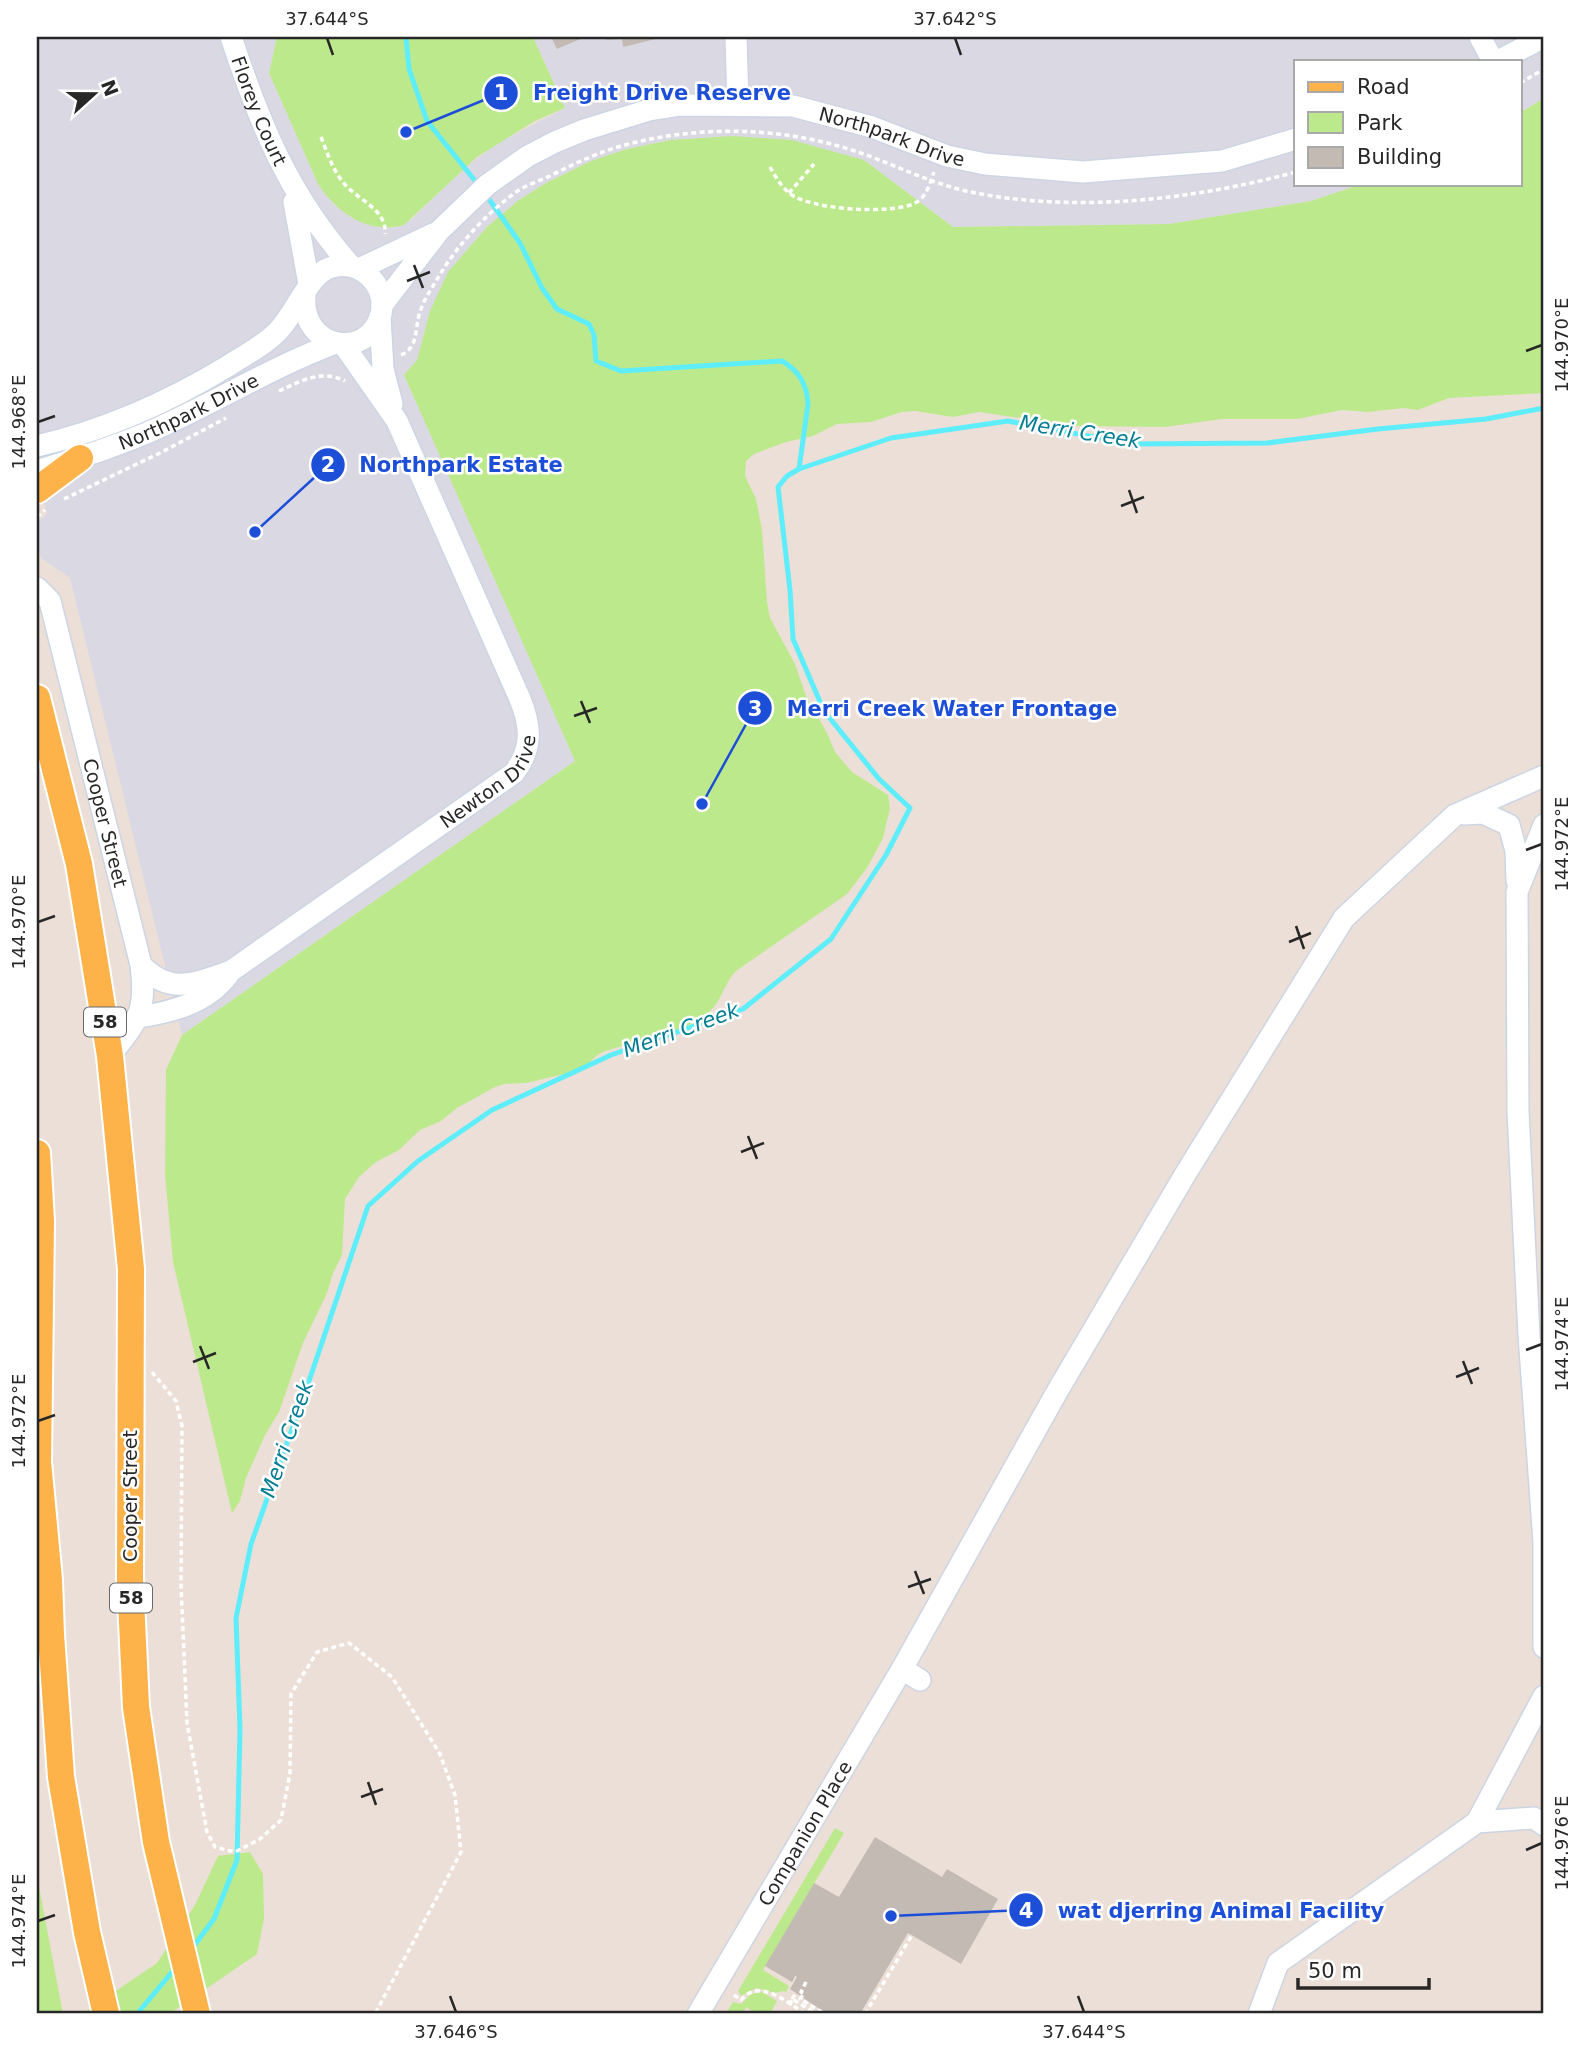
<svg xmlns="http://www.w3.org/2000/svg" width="1581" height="2051" viewBox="0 0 1581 2051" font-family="'DejaVu Sans',sans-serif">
<rect width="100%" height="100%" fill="#ecdfd7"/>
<!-- industrial -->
<path fill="#dad9e3" d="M37 37H277L269 73 318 184 333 204 352 218 378 227 390 228 404 225 412 219 463 169 498 143 565 108 533 37H1544V98L1520 113V61H1296V184H1362L1311 201 1169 224 953 227 864 160 732 136 671 140 627 149 591 161 546 183 519 200 487 227 469 248 430 311 417 360 404 375 575 761 182 1035 70 578 41 558 37 542V522L47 514 37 476Z"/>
<!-- green -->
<path fill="#bde98d" d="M277 37H533L565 108 535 121 477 157 404 225C368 235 337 213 318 184L269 73Z
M1544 98V393L1449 398 1418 410 1403 408 1368 412 1342 410 1297 419H1222L1165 427 1076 426 979 412 953 417 915 411 902 412 871 422 837 424 813 436 786 442 754 454 746 461 745 476 756 499 762 530 767 602 770 618 795 664 806 696 827 733 835 752 852 772 888 795 890 808 883 838 867 868 847 894 736 971C724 983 722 1001 709 1012 684 1035 635 1040 603 1052 592 1057 588 1067 577 1071L526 1083 504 1084 495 1087 457 1108 441 1121 420 1130 399 1150 376 1162 359 1177 345 1199 342 1255 333 1273 327 1293 303 1343 279 1412 265 1435 246 1478 240 1501 232 1513 173 1262 165 1174 166 1070 182 1035 575 761 404 375 417 360 430 311 448 272 487 227 519 200 546 183 591 161 627 149 671 140 732 136 792 140 864 160 953 227 1169 224 1311 201 1362 184H1520V113Z
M835 1828 844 1833 763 1970 789 1986 786 1992 783 1991 775 1993 756 1988 741 1996 738 1991Z
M250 1852 263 1874 264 1919 257 1954 169 2014H82L157 1963 195 1905 218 1856Z
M37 1876 63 2014H37Z
M762 1992 777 2001 770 2014H757L746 2007 742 2014H726L733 2002 741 2004 751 1994Z"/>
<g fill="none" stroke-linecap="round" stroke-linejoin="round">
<!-- stream -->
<path stroke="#5eedfa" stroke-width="5" d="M406 37 409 69 427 121 480 187
M486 195 520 243 542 288 557 309 589 324 594 335 596 361 621 371 782 361C799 371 807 384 808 404L799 469
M190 1951 214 1919 237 1860 240 1729 236 1618 251 1544 309 1381 368 1206 418 1161 492 1110 611 1055 743 1009 831 939 886 855 910 808 879 779 824 711 793 639 790 590 778 487 787 476 799 469 891 438 1008 421 1132 444 1267 443 1378 429 1486 419 1544 408
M137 2014 177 1966"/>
</g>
<!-- building -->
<path fill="#c3bbb3" d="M551 37H585L557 49Z
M604 37H660V38L623 47 622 39 606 40Z
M875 1837 942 1877 947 1869 998 1899 961 1964 908 1933 860 2014H827L790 1989 797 1977 795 1976 792 1982 765 1966 814 1883 839 1897Z"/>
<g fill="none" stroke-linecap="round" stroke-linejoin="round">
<!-- minor casing -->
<g stroke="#ccd5e3" stroke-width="24">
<g id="minor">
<path id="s1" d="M231 37C260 125 289 196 351 266"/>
<path d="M736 37 738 104"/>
<path d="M1480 37 1493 61"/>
<path d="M1498 61 1544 37"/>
<path d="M294 202 309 284"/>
<path d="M359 269 433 234"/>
<path id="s2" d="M382 305 439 231 487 185 528 156 555 142 584 130 649 110 681 105 793 106 872 127 947 156 985 164 1083 172 1222 161 1296 139"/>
<path d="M380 317 383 369 392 404"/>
<path d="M37 446C106 430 167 403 228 366 244 355 262 347 276 333 295 316 307 276 329 268 358 257 388 284 381 314 369 361 300 350 305 295"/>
<path id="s3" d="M37 471C78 458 118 446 158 428 218 401 274 366 336 343"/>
<path id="s4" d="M37 588 50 601 141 965C147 1013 138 1019 110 1056"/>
<path d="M1464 814 1483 813 1509 825 1516 851 1517 881"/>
<path d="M1544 825 1517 892 1518 1111 1529 1335 1544 1542V1647"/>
<path id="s5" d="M141 965C170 996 196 983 231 971L514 773C533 748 531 726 520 699L397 421 343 344"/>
<path d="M139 1017C172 1012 207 1003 228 975"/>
<path d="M902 1669 920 1680"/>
<path d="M1477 1822 1544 1696"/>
<path id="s6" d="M698 2014 902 1669 1058 1390 1186 1173 1344 918 1455 815 1544 776"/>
<path d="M1259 2014 1278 1963 1477 1822 1534 1818 1544 1825"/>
</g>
</g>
<!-- major casing -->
<g stroke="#fff" stroke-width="30">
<path id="major" d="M37 490 80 458
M37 698 79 864 110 1056 131 1269 130 1579 136 1707 156 1842 197 2014
M37 1153 41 1221 38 1462 49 1580 51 1635 61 1777 87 1932 106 2014"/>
</g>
<!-- path -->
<path stroke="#fff" stroke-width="3.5" stroke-dasharray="5 3.5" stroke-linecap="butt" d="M1520 83 1544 69
M321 137C327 152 332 168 342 181 356 200 387 208 385 234
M770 167C775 176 781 186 789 193 809 210 892 215 915 203 927 197 930 183 934 172
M789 193 814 164
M401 355C418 348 415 330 419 315 422 305 427 295 433 286 454 249 482 217 516 192 526 185 539 181 550 176 572 165 594 154 618 147 690 126 770 126 842 147 884 159 923 181 966 191 1073 214 1192 200 1296 172
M279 391C301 381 321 369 345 381
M64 499 162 452 226 418
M37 517 45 510
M152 1372 176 1401 182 1426 181 1585 187 1723 207 1832 215 1847 235 1852 260 1839 281 1820 290 1773 291 1694 317 1652 349 1643 392 1677 440 1754 455 1795 461 1852 375 2014
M806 1982 801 1992 804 1993 800 1999 825 2014
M734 1995 741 2000C760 1977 787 2003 806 2014
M792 1999 796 1993
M790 2005 792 1999 817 2014
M865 2014 912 1935"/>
<!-- minor -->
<use href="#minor" stroke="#fff" stroke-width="21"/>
<!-- major -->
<use href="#major" stroke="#fdb24a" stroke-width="26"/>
</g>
<!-- ticks -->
<path fill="none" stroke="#272727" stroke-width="2.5" d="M327 38 333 55M955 38 961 55M414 265 423 288M407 281 430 272M1526 351 1542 345M38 422 55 416M1129 490 1137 513M1121 506 1144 497M581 701 590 723M574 716 597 708M1526 850 1542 844M38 922 55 916M1296 926 1304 949M1289 942 1311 933M748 1136 757 1159M741 1152 764 1143M200 1346 209 1369M1526 1350 1542 1344M1463 1361 1472 1384M193 1362 216 1353M1456 1377 1479 1368M38 1421 55 1415M915 1571 924 1594M908 1587 931 1579M368 1782 376 1805M361 1797 383 1789M1526 1850 1542 1843M38 1921 55 1915M450 1996 456 2012M1078 1996 1084 2012"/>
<g text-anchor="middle" stroke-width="5" stroke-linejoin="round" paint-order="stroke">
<!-- shield labels -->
<g fill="#fff" stroke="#686868" stroke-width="2">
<rect x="84" y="1007.5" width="42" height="29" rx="5"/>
<rect x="110" y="1583.5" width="42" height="29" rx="5"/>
</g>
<g font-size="18" font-weight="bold" fill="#272727">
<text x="105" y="1028">58</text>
<text x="131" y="1604">58</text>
</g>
<!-- street labels -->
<g font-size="19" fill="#272727" stroke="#fff">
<text dy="7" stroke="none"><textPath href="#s1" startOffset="79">Florey Court</textPath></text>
<text dy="7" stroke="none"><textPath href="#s2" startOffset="588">Northpark Drive</textPath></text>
<text dy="7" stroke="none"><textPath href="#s3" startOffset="163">Northpark Drive</textPath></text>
<text dy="7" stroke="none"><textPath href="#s5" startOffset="420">Newton Drive</textPath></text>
<text dy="7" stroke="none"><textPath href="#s4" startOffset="247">Cooper Street</textPath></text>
<text transform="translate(130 1496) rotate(-90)" y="7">Cooper Street</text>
<text dy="7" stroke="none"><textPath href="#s6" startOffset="210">Companion Place</textPath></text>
</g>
<!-- water labels -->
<g font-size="21" font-style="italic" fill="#037d94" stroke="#fff">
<text transform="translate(1080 432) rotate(9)" y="7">Merri Creek</text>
<text transform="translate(681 1030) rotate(-20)" y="7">Merri Creek</text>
<text transform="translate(287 1439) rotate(-71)" y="7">Merri Creek</text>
</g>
</g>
<!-- callouts -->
<path fill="none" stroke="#1d4ed8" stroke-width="2.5" d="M406 132L501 93M255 532L328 465M702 804L755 708M891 1916L1026 1910"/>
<g fill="#1d4ed8" stroke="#fff" stroke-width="2.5">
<circle cx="406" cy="132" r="7"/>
<circle cx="255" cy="532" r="7"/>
<circle cx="702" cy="804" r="7"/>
<circle cx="891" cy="1916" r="7"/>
<circle cx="501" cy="93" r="18"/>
<circle cx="328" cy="465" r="18"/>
<circle cx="755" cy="708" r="18"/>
<circle cx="1026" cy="1910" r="18"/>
</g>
<g font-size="21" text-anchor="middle" font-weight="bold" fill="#fff">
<text x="501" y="100">1</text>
<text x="328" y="472">2</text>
<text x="755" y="716">3</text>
<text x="1026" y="1918">4</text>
</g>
<g font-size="21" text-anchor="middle" font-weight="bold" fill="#1d4ed8" stroke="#fff" stroke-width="5" stroke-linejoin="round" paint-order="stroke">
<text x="662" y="100">Freight Drive Reserve</text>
<text x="461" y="472">Northpark Estate</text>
<text x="952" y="716">Merri Creek Water Frontage</text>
<text x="1221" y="1918">wat djerring Animal Facility</text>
</g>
<!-- border -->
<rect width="1581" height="2051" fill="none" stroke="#ffffff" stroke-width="77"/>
<!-- legend -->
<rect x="1294" y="60" width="228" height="126" fill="#ffffff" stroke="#a9a9a9" stroke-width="2"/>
<rect x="1308" y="82" width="35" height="10" fill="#fdb24a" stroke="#a9a9a9" stroke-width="2"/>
<text x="1357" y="94" font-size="21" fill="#272727">Road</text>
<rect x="1308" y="112" width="35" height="21" fill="#bde98d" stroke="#a9a9a9" stroke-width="2"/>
<text x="1357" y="130" font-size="21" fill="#272727">Park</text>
<rect x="1308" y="147" width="35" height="21" fill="#c3bbb3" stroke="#a9a9a9" stroke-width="2"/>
<text x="1357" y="164" font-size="21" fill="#272727">Building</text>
<!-- north arrow -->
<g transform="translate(94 94) rotate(69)" stroke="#ffffff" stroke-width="5" paint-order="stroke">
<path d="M0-5L12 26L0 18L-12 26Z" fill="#272727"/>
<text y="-10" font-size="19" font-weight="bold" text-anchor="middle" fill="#272727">N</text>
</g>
<!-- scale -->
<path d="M1298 1978v10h131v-10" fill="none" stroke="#272727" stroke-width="3.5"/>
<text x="1308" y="1978" font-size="21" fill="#272727" stroke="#ffffff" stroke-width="5" paint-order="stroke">50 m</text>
<rect x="38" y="38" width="1504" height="1974" fill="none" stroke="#272727" stroke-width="2.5"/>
<g font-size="18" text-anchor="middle" fill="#272727">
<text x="327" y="25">37.644°S</text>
<text x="955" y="25">37.642°S</text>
<text transform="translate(1562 345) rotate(-90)" y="6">144.970°E</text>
<text transform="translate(19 422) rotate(-90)" y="6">144.968°E</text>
<text transform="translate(1562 844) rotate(-90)" y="6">144.972°E</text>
<text transform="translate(19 922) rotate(-90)" y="6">144.970°E</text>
<text transform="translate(1562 1344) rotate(-90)" y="6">144.974°E</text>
<text transform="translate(19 1421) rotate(-90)" y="6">144.972°E</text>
<text transform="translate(1562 1843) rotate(-90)" y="6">144.976°E</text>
<text transform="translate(19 1921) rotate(-90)" y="6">144.974°E</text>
<text x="456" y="2038">37.646°S</text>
<text x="1084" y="2038">37.644°S</text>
</g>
</svg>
